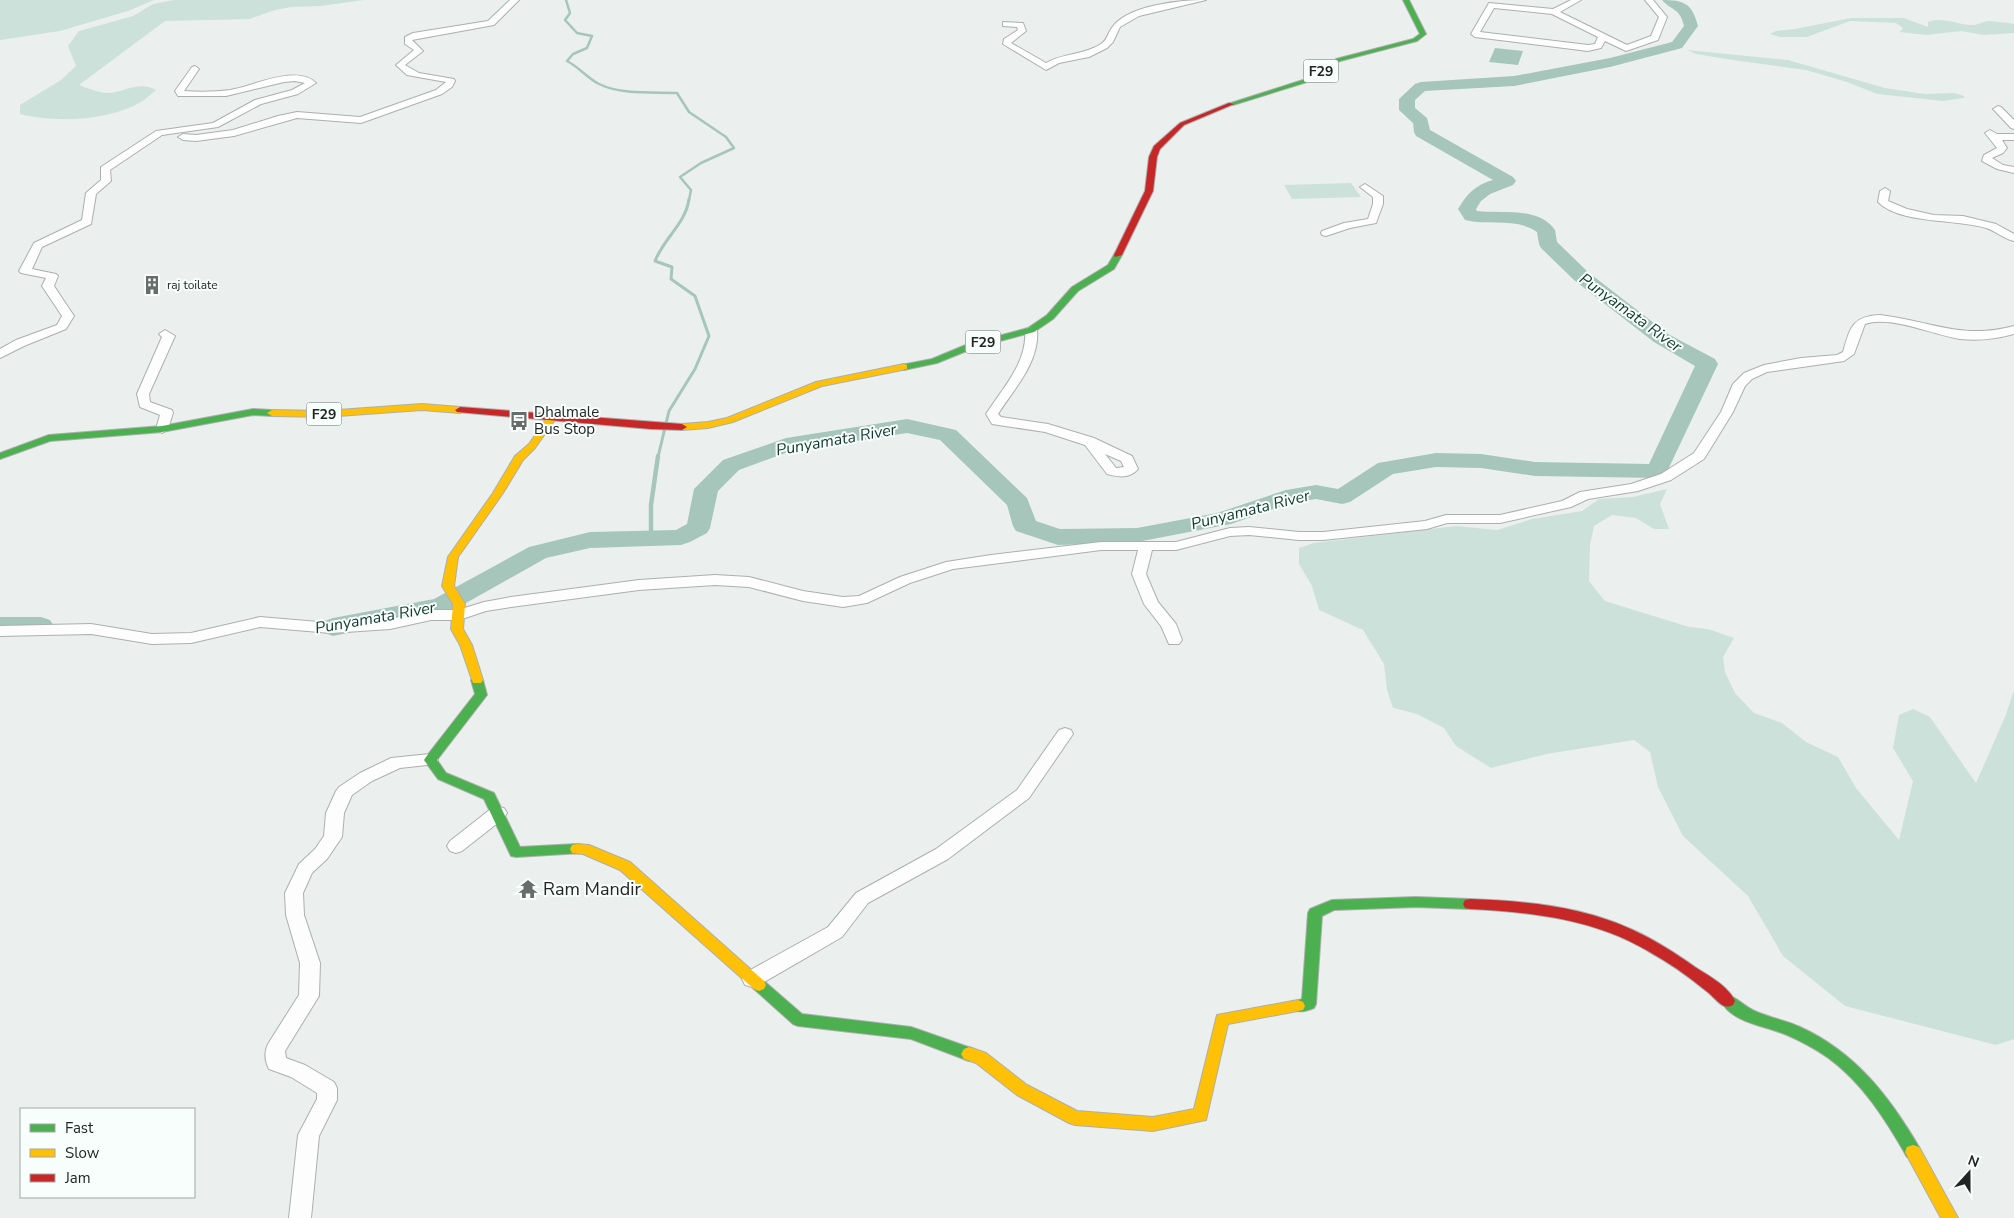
<svg xmlns="http://www.w3.org/2000/svg" width="2014" height="1218" viewBox="0 0 2014 1218" font-family="'Nunito Sans',sans-serif">
<rect width="100%" height="100%" fill="#ebf0ee"/>
<!-- green -->
<path fill="#cce1da" d="M0 0H154L128 11 60 31 0 40Z
M174 0H364L321 6 291 7 275 10 250 19 165 21 79 85C87 88 102 94 110 93 127 91 139 81 156 90 151 94 146 99 141 102 108 121 55 123 20 114V105L61 80 76 66 68 46 79 31 133 16 153 4Z
M1851 18H1904L1928 27V22C1943 16 1959 26 1975 25 1979 24 1983 22 1987 21 1992 21 2008 23 2014 24V33L1984 35 1961 31 1926 35 1900 32 1903 28 1896 23 1850 21 1807 37H1780L1770 34 1776 31 1795 29Z
M1687 50 1788 60 1885 88 1925 94 1954 93 1964 96V98L1943 101 1877 94 1847 82 1806 70 1733 60 1696 54Z
M1351 183 1361 197 1292 199 1284 185Z
M1667 489 1660 504 1669 529H1654L1636 518 1612 515 1594 526 1590 545 1589 581 1605 601 1689 627 1708 629 1734 638 1723 657 1725 672 1735 693 1754 713 1782 723 1806 742 1838 757 1856 788 1899 840 1913 781 1893 748 1899 715 1913 709 1930 717 1976 783 2005 717 2014 690V1039L1996 1045 1845 1006 1783 956 1748 896 1683 836 1658 787 1650 752 1634 740 1547 754 1491 768 1456 746 1444 728 1417 714 1393 708 1387 690 1384 664 1363 630 1319 610 1312 586 1299 564V548L1314 543 1456 526 1497 530 1532 519 1582 511 1599 499 1633 497Z"/>
<!-- water -->
<path fill="#a6c6bb" d="M1495 48 1523 51 1518 65 1489 62Z"/>
<g fill="none" stroke-linecap="round" stroke-linejoin="round">
<!-- stream-far2 -->
<path stroke="#a6c6bb" stroke-width="2.5" d="M566 0 570 13 565 20 577 33 592 36 587 48 573 54 567 61C579 67 587 78 599 84 622 95 652 92 677 93L689 112 726 137 734 148 701 163 680 177 691 190 689 200"/>
<!-- stream-far1 -->
<path stroke="#a6c6bb" stroke-width="3" d="M658 457 669 411 695 369 709 336 695 296 671 279 672 267 655 261C664 238 686 223 689 199"/>
<!-- stream -->
<path stroke="#a6c6bb" stroke-width="4.5" d="M651 538V505L658 456"/>
<!-- river -->
<path fill="#a6c6bb" fill-rule="evenodd" d="M1662 0C1684 0 1692 3 1698 26L1682 48 1610 67 1514 86 1425 91 1415 100V108L1427 118 1430 130 1513 177 1516 181 1513 185 1490 194 1481 201 1476 209 1477 211C1502 214 1539 206 1555 230L1557 242 1588 272 1668 334 1715 359 1718 364 1665 476 1657 478 1535 476 1481 468 1436 467 1393 474 1350 502 1342 504 1316 499 1291 503 1231 524 1137 542 1058 545 1016 531 1013 526 1007 505 940 440 907 433 791 451 739 470 718 491 710 528 707 533 690 542 681 545 590 548 546 558 450 612 333 636 324 633 320 627 324 621 333 618 434 599 529 547 590 532 676 530 687 524 694 489 723 460 786 438 907 419 956 430 1027 498 1036 521 1060 529 1137 528 1217 513 1286 490 1316 485 1338 489 1378 463 1436 453 1481 454 1535 462 1649 464 1695 366 1654 342 1574 280 1541 248 1539 244 1537 232C1516 217 1489 226 1465 220L1458 209C1467 194 1475 185 1493 180L1416 136 1414 132 1413 123 1399 110V99L1415 84 1421 82 1514 76 1610 58 1672 42 1684 26C1680 8 1672 11 1662 0Z
M0 617H41L50 620 54 626 50 632 41 635H0Z"/>
<!-- street casing -->
<g stroke="#acafae" stroke-width="2">
<path id="street" d="M510 0H519L494 25 412 40 423 51 405 65 419 73 454 79 455 81 452 87 442 94 361 123 297 118 234 136 196 141 183 140 178 137 183 134 196 135 233 130 278 116 297 112 360 117 436 90 446 82 407 75 396 65 414 50 405 44V37L413 33 488 21Z
M1206 0 1139 16 1120 27 1113 42 1107 48 1089 57 1059 63 1046 70 1003 44 1004 39 1018 30 1017 27 1003 26V22L1023 23 1026 31 1011 43 1046 63C1063 53 1084 55 1101 44 1108 40 1108 31 1114 25 1131 5 1181 0 1206 0Z
M1571 0H1581L1560 12 1627 45 1651 36 1659 17 1645 0H1653L1667 17 1658 40 1626 51 1605 41 1601 48 1588 51 1475 37 1471 34 1489 3 1553 9ZM1494 8 1552 14 1598 37 1595 44 1588 45 1480 32Z
M195 66 199 69 184 91C199 92 215 92 230 90 254 86 297 64 316 83L298 94 261 104 218 127 162 135 110 170 111 181 96 194 91 224 42 247 32 269 56 274 58 276 54 286 74 316 66 329 24 346 0 358V349L16 340 57 325 62 316 42 286 46 278 21 273 19 271 34 243 82 220 86 193 101 180V167L156 131 213 123 255 100 292 90 305 83 295 81 284 82 226 96H178L175 91 192 67Z
M1998 106 2001 107 2014 120V129L2011 128 1995 111 1993 109Z
M1990 130 1997 134H2014V140H2002L2007 148 2003 153 1992 158 2003 165 2014 167V173L1997 169 1982 161 1984 155 1997 148 1985 133Z
M1365 184 1383 196V204L1376 223 1350 228 1326 236 1322 235 1321 233 1322 231 1344 223 1368 219 1373 204V197L1360 187Z
M1885 188 1890 191 1888 201 1907 209 1934 215 1963 216 1996 224 2014 234V241C2004 239 1996 231 1986 228 1957 219 1899 224 1878 202L1880 191Z
M1880 315C1931 321 1961 340 2014 326V334C1996 339 1978 341 1960 339 1934 335 1890 315 1865 324L1854 354 1844 361 1767 372 1752 379 1745 386 1733 412 1704 459 1671 480 1638 491 1588 499 1571 507 1500 523H1447L1427 529 1323 540H1299L1249 535 1230 536 1176 550H1152L1146 574 1158 602 1176 624 1182 640 1179 644H1169L1161 626 1144 604 1132 574 1138 550H1101L953 569 910 583 867 603 843 607 803 601 749 587 715 585 639 590 511 607 486 611 459 620H431L390 629 331 633 260 627 191 643 152 644 91 634 0 636V626L91 624 152 634 191 633 260 617 331 623 390 619 431 610H458L484 602 511 597 639 580 715 575 749 577 803 591 843 597 859 596 900 577 946 562 991 555 1101 542H1176L1230 528 1249 527 1299 532H1323L1425 521 1446 515H1500L1562 501 1580 492 1631 484 1661 474 1694 453 1721 412 1733 384 1744 373 1764 365 1801 358 1837 355 1843 352C1850 328 1852 316 1880 315Z
M1031 326 1037 330C1040 362 1014 389 998 414L1001 417 1048 424 1094 438 1132 456 1138 469C1129 479 1119 477 1107 474L1085 445 1045 432 992 424 986 414C1002 389 1028 362 1025 330ZM1105 454 1121 461 1124 467 1116 468Z
M165 330 175 336 149 394 150 402 172 410 173 413 168 429 162 433 156 429 160 415 140 407 137 394 162 337 159 334Z
M1065 728 1071 730 1073 734 1029 798 948 859 868 903 842 937 759 985 752 987 745 985 742 979 745 973 828 927 856 893 936 849 1017 790 1059 730Z
M430 754 436 756 438 760 436 764 400 768 372 781 352 795 344 813 342 837 327 859 312 873 303 893 304 915 320 963 319 996 285 1051 286 1058 305 1065 334 1082 337 1088V1100L319 1136 311 1218H289L298 1135 317 1099V1093L291 1077 269 1069C265 1061 264 1052 268 1044L299 995 300 963 286 915 285 893 299 864 315 849 324 836 326 813 336 791 339 787 360 773 391 758Z
M498 807 504 808 507 813 504 818 462 851 456 853 450 851 447 846 450 841 492 808Z"/>
</g>
<!-- fast casing -->
<g stroke="#acafae" stroke-width="2">
<path id="fast" d="M1403 0H1409L1426 34 1417 41 1340 61 1307 82 1233 105 1228 104 1303 80 1336 59 1413 39 1420 34Z
M1115 253 1122 255 1114 269 1078 291 1053 319 1034 332 974 348 937 363 904 370 899 367 901 365 932 359 968 344 1028 328 1047 315 1072 287 1108 265Z
M253 409 272 410 277 413 272 416 253 415 162 432 50 441 0 459V453L49 435 162 426Z
M477 676 483 680 487 695 437 760 446 773 494 793 520 847 577 844 582 845 584 849 582 853 516 857 511 856 484 799 438 779 424 760 426 757 475 694 471 680Z
M1416 897 1470 899 1475 900 1477 904 1475 908 1470 909 1416 907 1334 910 1322 916 1316 1004 1314 1008C1307 1011 1300 1013 1293 1010L1291 1006 1293 1002 1302 999 1308 913 1310 909 1332 900Z
M759 979 764 981 802 1014 911 1027 974 1049 977 1054 974 1059 969 1061 911 1039 798 1026 793 1024 754 989 752 985 754 981Z
M1728 995C1738 998 1746 1008 1757 1012 1771 1018 1787 1021 1800 1027 1855 1052 1889 1096 1919 1147L1921 1152 1919 1157 1913 1159 1907 1157C1886 1120 1862 1082 1827 1057 1814 1048 1801 1041 1787 1035 1766 1026 1732 1023 1721 1001L1723 997Z"/>
</g>
<!-- slow casing -->
<g stroke="#acafae" stroke-width="2">
<path id="slow" d="M904 364 907 365V369L822 386 733 422 708 428 682 430 677 427 682 424 708 422 727 418 816 382Z
M422 404 460 407 465 410 460 413 422 410 324 417 272 416 267 413 272 410 324 411Z
M552 414 557 417 535 448 523 460 503 493 458 557 454 586 465 604 463 629 472 645 483 680 481 683H473L460 645 451 629 453 604 442 586 448 557 493 493 515 456 529 444 549 415Z
M577 844 589 845 630 862 764 981 766 985 764 989 759 991 754 989 620 870 583 854 572 853 570 849 572 845Z
M1298 1000 1303 1002 1305 1006 1303 1010 1228 1024 1206 1120 1153 1131 1075 1125 1069 1123 1017 1095 976 1063 964 1059 961 1054 964 1049 969 1047 986 1053 1027 1085 1077 1111 1153 1117 1194 1109 1217 1015Z
M1913 1145 1919 1147 1958 1218H1941L1905 1152 1907 1147Z"/>
</g>
<!-- jam casing -->
<g stroke="#acafae" stroke-width="2">
<path id="jam" d="M1229 103 1234 104 1184 125 1160 149 1157 157 1153 191 1122 255 1115 257 1114 255 1145 191 1149 157 1154 146 1180 123Z
M460 407 682 424 687 427 682 430 651 429 457 412 455 410Z
M1470 899C1525 901 1582 906 1633 930 1655 940 1675 953 1695 967 1709 976 1728 986 1735 1001L1733 1005C1729 1007 1726 1007 1722 1005 1716 1001 1711 994 1705 990 1687 975 1668 962 1648 951 1594 919 1532 912 1470 909L1465 908 1463 904 1465 900Z"/>
</g>
<!-- street -->
<use href="#street" fill="#fcfdfc" fill-rule="evenodd"/>
<!-- fast -->
<use href="#fast" fill="#4caf50" fill-rule="evenodd"/>
<!-- slow -->
<use href="#slow" fill="#ffc107" fill-rule="evenodd"/>
<!-- jam -->
<use href="#jam" fill="#c62828" fill-rule="evenodd"/>
</g>
<!-- icons -->
<defs>
<g id="building-bare" transform="scale(1.5)"><path d="M-4-6H4V6H1V3H-1V6H-4ZM-2.5-4.3h1.7v1.8h-1.7ZM.8-4.3h1.7v1.8H.8ZM-2.5-1h1.7V.8h-1.7ZM.8-1h1.7V.8H.8Z" fill="#686c6b" stroke="#f8fefc" stroke-width="2.5" paint-order="stroke"/></g>
<g id="bus-bare" transform="scale(1.5)"><path d="M-5-6H5V4H4V6H2V4H-2V6H-4V4H-5ZM-3.5-4V0h7V-4ZM-3.5 1.2v1.5H-2V1.2ZM2 1.2v1.5H3.5V1.2Z" fill="#686c6b" stroke="#f8fefc" stroke-width="2.5" paint-order="stroke"/></g>
<g id="temple-bare" transform="scale(1.5)"><path d="M0-6L5-2H3V0L6.5 2.5H4V6H1.5V3h-3V6H-4V2.5H-6.5L-3 0V-2H-5Z" fill="#686c6b" stroke="#f8fefc" stroke-width="2.5" paint-order="stroke"/></g>
</defs>
<g fill-rule="evenodd">
<use href="#building-bare" x="152" y="285"/>
<use href="#bus-bare" x="519" y="421"/>
<use href="#temple-bare" x="528" y="889"/>
</g>
<g text-anchor="middle" stroke-width="4" stroke-linejoin="round" paint-order="stroke">
<!-- far-poi labels -->
<g font-size="12" fill="#222524" stroke="#f8fefc" text-anchor="start">
<text x="167" y="289">raj toilate</text>
</g>
<!-- shield labels -->
<g fill="#f8fefc" stroke="#626665" stroke-width="1">
<rect x="1303.5" y="59.5" width="35" height="23" rx="4"/>
<rect x="965.5" y="330.5" width="35" height="23" rx="4"/>
<rect x="306.5" y="402.5" width="35" height="23" rx="4"/>
</g>
<g font-size="14" font-weight="bold" fill="#222524">
<text x="1321" y="76">F29</text>
<text x="983" y="347">F29</text>
<text x="324" y="419">F29</text>
</g>
<!-- poi labels -->
<g font-size="15" fill="#222524" stroke="#f8fefc" text-anchor="start">
<text x="534" y="417">Dhalmale<tspan x="534" dy="17">Bus Stop</tspan></text>
</g>
<!-- water labels -->
<g font-size="16" font-style="italic" fill="#11392e" stroke="#f8fefc">
<text transform="translate(1631 312) rotate(36)" y="6">Punyamata River</text>
<text transform="translate(836 439) rotate(-10)" y="6">Punyamata River</text>
<text transform="translate(1250 509) rotate(-14)" y="6">Punyamata River</text>
<text transform="translate(375 617) rotate(-10)" y="6">Punyamata River</text>
</g>
<!-- near-poi labels -->
<g font-size="18" fill="#222524" stroke="#f8fefc" text-anchor="start">
<text x="543" y="895">Ram Mandir</text>
</g>
</g>
<!-- legend -->
<rect x="20" y="1108" width="175" height="90" fill="#f8fefc" stroke="#a2a7a6"/>
<rect x="30" y="1124" width="25" height="8" fill="#4caf50" stroke="#a2a7a6"/>
<text x="65" y="1133" font-size="15" fill="#222524">Fast</text>
<rect x="30" y="1149" width="25" height="8" fill="#ffc107" stroke="#a2a7a6"/>
<text x="65" y="1158" font-size="15" fill="#222524">Slow</text>
<rect x="30" y="1174" width="25" height="8" fill="#c62828" stroke="#a2a7a6"/>
<text x="65" y="1183" font-size="15" fill="#222524">Jam</text>
<!-- north arrow -->
<g transform="translate(1969 1173) rotate(21)" stroke="#f8fefc" stroke-width="4" paint-order="stroke">
<path d="M0-4L9 19L0 12L-9 19Z" fill="#222524"/>
<text y="-8" font-size="14" font-weight="bold" text-anchor="middle" fill="#222524">N</text>
</g>
</svg>
